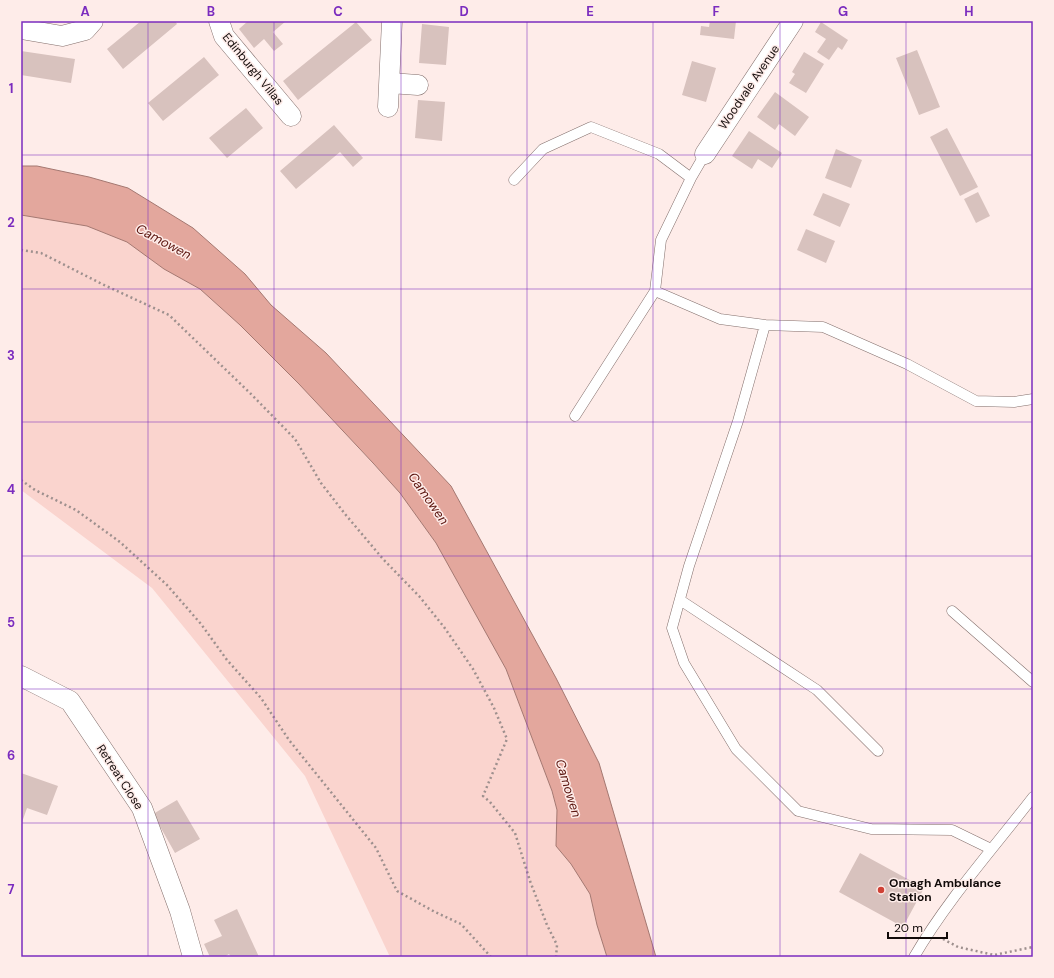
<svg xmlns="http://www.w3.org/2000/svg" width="1054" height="978" viewBox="0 0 1054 978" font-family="'DM Sans',sans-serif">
<rect width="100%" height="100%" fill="#feece9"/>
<!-- green -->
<path fill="#fad4ce" d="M21 215 87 226 127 242 164 269 200 289 240 325 299 384 400 493 436 543 506 669 550 786 557 810 556 846 571 864 590 894 597 925 607 957H390L305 776 152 588 21 490Z"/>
<!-- water -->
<path fill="#e3a79d" stroke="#a47871" d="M21 166H37L89 177 128 188 193 228 245 274 271 305 326 353 451 486 556 678 599 763 656 957H607L597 925 590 894 571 864 556 846 557 810 552 791 506 669 436 543 400 493 373 463 299 384 240 325 200 289 164 269 127 242 87 226 21 215Z"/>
<!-- building -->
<path fill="#d8c2be" d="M141 21H175L177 24 123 69 107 49Z
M248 21H286L273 32 283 44 274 51 264 39 254 48 239 29Z
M710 21H736L734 39 700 35 701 26 709 27Z
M356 22 372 40 298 100 283 81Z
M821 22 848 40 842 50 838 47 829 60 817 52 826 39 815 32Z
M422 24 449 27 446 65 419 63Z
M917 50 940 107 919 115 896 58Z
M21 51 75 59 71 83 21 75Z
M804 52 824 64 806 93 789 83 795 74 792 72Z
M204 57 219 75 163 121 148 103Z
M692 61 716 68 706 102 682 95Z
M775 92 809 117 795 136 779 124 775 130 757 117Z
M418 100 445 102 442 141 415 138Z
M246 108 263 128 227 158 209 138Z
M334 125 363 158 353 167 340 152 296 189 280 171Z
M947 128 978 187 960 196 930 137Z
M749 131 782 153 772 168 758 159 752 169 732 156Z
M836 149 862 160 851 188 825 178Z
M978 192 990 216 976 223 964 199Z
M823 193 850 204 840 227 813 215Z
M806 229 835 241 826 263 797 250Z
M21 773 58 786 47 815 27 808 21 825Z
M177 800 200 839 175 853 153 814Z
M860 853 924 888 903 927 839 892Z
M237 909 259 957H231L229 954 224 957H210L204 944 222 936 214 920Z"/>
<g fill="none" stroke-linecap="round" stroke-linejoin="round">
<!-- service casing -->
<g stroke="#836f6c" stroke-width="11">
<path id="service" d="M691 178 705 154
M514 180 543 149 591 127 659 154 691 178 661 240 655 291
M575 416 655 291 720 319 765 325
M680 600 817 690 878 751
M952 611 1033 682
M991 849 952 830 871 829 798 811 736 749 684 663 672 628 689 566 738 421 765 325 823 327 907 364 976 401 1014 402 1033 399
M914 957C947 900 993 849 1033 797"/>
</g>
<!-- minor casing -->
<g stroke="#836f6c" stroke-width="21">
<path id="minor" d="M219 21 224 36 291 116
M21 29 62 36 85 30 93 21
M390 83 418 85
M388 107 392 21
M705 154 793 21
M21 676 70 701 142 808 180 911 193 957"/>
</g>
<!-- path -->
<path stroke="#9e908e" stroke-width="2.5" stroke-dasharray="2 3" stroke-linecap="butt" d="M21 250 41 253 102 284 169 315 251 394 295 439 321 483 345 514 383 559 419 596 444 627 473 669 494 708 507 739 483 796 490 802 515 833 530 881 547 925 557 945 556 957
M21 480 35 490 76 510 120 542 167 585 201 624 227 660 261 698 289 740 376 848 397 891 435 912 461 924 491 957
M943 939 958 947 994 955 1033 947"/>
<!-- service -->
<use href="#service" stroke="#fff" stroke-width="10"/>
<!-- minor -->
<use href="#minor" stroke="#fff" stroke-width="20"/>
</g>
<!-- grid -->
<path fill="none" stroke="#7b2cbf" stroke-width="1" stroke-opacity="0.55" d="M148 21V957M274 21V957M401 21V957M527 21V957M653 21V957M780 21V957M906 21V957M21 155H1033M21 289H1033M21 422H1033M21 556H1033M21 689H1033M21 823H1033"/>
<!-- markers -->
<circle fill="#cf4135" stroke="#feece9" stroke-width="1.5" cx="881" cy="890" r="4"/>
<g text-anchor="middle" stroke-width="3" stroke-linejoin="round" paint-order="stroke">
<!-- street labels -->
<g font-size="12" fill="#110a09" stroke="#feece9">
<text transform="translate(253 69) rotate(51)" y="4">Edinburgh Villas</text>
<text transform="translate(749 87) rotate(-56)" y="4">Woodvale Avenue</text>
<text transform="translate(120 777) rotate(57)" y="4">Retreat Close</text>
</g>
<!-- poi labels -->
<g font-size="12" font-weight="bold" fill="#110a09" stroke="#feece9" text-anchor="start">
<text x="889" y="887">Omagh Ambulance<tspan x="889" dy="14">Station</tspan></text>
</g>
<!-- water labels -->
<g font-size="13" font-style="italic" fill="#5d1711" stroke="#feece9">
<text transform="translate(164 241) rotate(28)" y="5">Camowen</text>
<text transform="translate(429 498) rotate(55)" y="5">Camowen</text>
<text transform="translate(569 788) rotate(73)" y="5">Camowen</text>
</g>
</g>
<!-- border -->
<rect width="1054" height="978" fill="none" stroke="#feece9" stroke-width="44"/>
<!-- scale -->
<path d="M888 932v6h59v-6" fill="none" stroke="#110a09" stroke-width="2"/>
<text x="894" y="932" font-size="12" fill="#110a09" stroke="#feece9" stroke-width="3" paint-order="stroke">20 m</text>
<rect x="22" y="22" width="1010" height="934" fill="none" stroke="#7b2cbf" stroke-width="1.5"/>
<g font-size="13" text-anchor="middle" font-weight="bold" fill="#7b2cbf">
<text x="85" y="16">A</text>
<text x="211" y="16">B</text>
<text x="338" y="16">C</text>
<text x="464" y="16">D</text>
<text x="590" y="16">E</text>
<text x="716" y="16">F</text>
<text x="843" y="16">G</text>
<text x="969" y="16">H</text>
<text x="11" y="93">1</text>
<text x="11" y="227">2</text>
<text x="11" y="360">3</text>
<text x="11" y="494">4</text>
<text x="11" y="627">5</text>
<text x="11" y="760">6</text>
<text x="11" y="894">7</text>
</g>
</svg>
